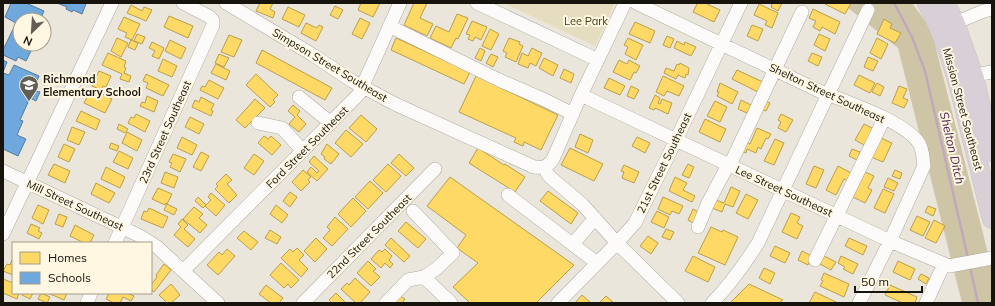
<svg xmlns="http://www.w3.org/2000/svg" width="995" height="306" viewBox="0 0 995 306" font-family="Mulish,sans-serif">
<rect width="100%" height="100%" fill="#ebe6db"/>
<!-- green -->
<path fill="#e6dcc0" d="M503 3H615L595 46Z"/>
<!-- forest -->
<path fill="#cec4a6" d="M842 3H912L931 29 992 269V303H962L898 48Z"/>
<!-- homes -->
<path fill="#ffd966" stroke="#b99e4b" d="M260 3H273L270 9 275 12 273 18 256 11Z
M361 3H380L373 17 358 10Z
M414 3H427L420 18 433 24 427 36 404 25Z
M696 3H707V4L720 10 714 22 693 12 697 4Z
M770 3H782L778 11 771 7 772 4Z
M826 3H851L845 14 825 4Z
M759 4 778 13 772 28 765 25 767 21 754 15Z
M131 5 142 11 144 7 152 10 146 21 127 13Z
M335 6 343 10 338 19 330 15Z
M288 7 305 15 299 27 282 19Z
M813 9 840 22 835 34 822 27 820 31 813 27 816 21 809 18Z
M457 14 468 18 458 39 456 38 451 48 430 38 436 26 449 32Z
M169 16 193 26 188 38 164 27Z
M124 17 140 24 132 40 125 37 127 33 118 29Z
M360 18 370 23 362 39 352 34Z
M884 19 892 24 890 28 901 33 895 43 877 34Z
M472 21 487 27 481 40 475 37 473 41 468 39 470 35 466 34Z
M635 22 655 31 650 43 629 34Z
M306 23 317 28 319 25 323 27 316 41 301 33Z
M752 25 763 29 758 41 747 36Z
M490 29 499 34 491 50 482 46Z
M137 34 145 37 142 44 134 41Z
M819 34 830 39 825 51 814 45Z
M229 35 242 40 234 57 221 52Z
M667 36 674 39 670 48 663 45Z
M117 38 128 43 121 57 111 51Z
M396 38 470 72 464 84 391 50Z
M509 38 520 42 519 44 523 46 516 62 505 57 507 53 503 51Z
M628 38 643 45 636 60 625 54 628 47 624 45Z
M877 38 888 44 881 59 870 53Z
M131 40 138 43 135 50 128 47Z
M170 40 186 48 181 59 165 51Z
M677 41 684 45 685 42 696 47 691 56 674 48Z
M152 42 164 48 159 59 152 56 155 51 149 48Z
M480 48 485 51 481 61 475 58Z
M532 48 542 53 536 66 530 63 528 68 518 64 522 53 528 56Z
M262 50 332 88 325 100 256 63Z
M108 53 126 61 124 67 126 68 124 73 131 76 129 82 120 79 122 74 102 65Z
M812 53 822 57 818 66 808 61Z
M219 54 229 58 224 67 215 63Z
M491 54 498 57 493 67 486 63Z
M868 57 878 61 873 71 864 67Z
M544 58 558 65 553 76 539 68Z
M163 59 177 66 172 77 158 71Z
M619 60 627 64 629 60 640 66 636 73 634 72 630 80 613 72Z
M680 63 689 68 688 75 686 74 685 78 678 75 676 79 664 73 666 68 674 71 677 64 679 65Z
M216 64 230 71 226 80 211 73Z
M564 69 574 74 571 83 560 78Z
M737 70 763 82 758 92 732 79Z
M99 71 111 76 106 87 103 86 101 90 92 86Z
M146 74 169 85 163 96 146 88 148 83 143 81Z
M256 74 278 95 273 100 275 102 270 107 246 85Z
M859 75 875 83 870 93 854 85Z
M476 76 558 115 541 150 524 142 523 146 514 142 516 138 459 112Z
M663 76 684 86 679 96 667 91 664 96 656 92Z
M609 78 625 86 620 95 604 88Z
M209 80 224 88 218 99 200 90 202 86 205 87Z
M720 83 738 92 732 104 717 96 719 92H717Z
M877 83 884 87 880 96 872 92Z
M631 86 639 90 634 99 627 96Z
M899 86 907 89 903 98 908 100 904 108 892 103Z
M90 92 98 96 100 93 112 99 105 113 84 103Z
M655 95 660 98 658 103 660 104 662 99 672 103 668 114 655 108 654 110 649 108Z
M147 96 158 101 154 112 140 106 142 102 145 103Z
M201 97 214 104 211 110 213 111 211 116 192 107 195 100 199 102Z
M255 99 265 108 245 128 236 120Z
M741 100 751 105 747 113 738 109Z
M763 100 770 103 766 111 759 108Z
M715 101 727 107 720 122 707 116Z
M293 105 300 111 297 115 306 124 299 132 289 124 295 117 288 111Z
M81 111 100 120 96 130 76 121Z
M136 114 150 121 145 132 128 123 131 117 134 118Z
M781 114 793 120 786 132 778 128 781 122 778 120Z
M361 115 377 129 366 142 349 128Z
M190 117 204 124 199 134 185 127Z
M705 119 726 129 720 142 699 132Z
M119 124 128 129 125 133 117 129Z
M864 124 874 129 866 146 855 140Z
M72 127 85 132 79 145 67 140Z
M757 128 771 134 768 139 766 138 761 149 758 147 756 153 747 149 746 153 740 150 744 141 750 144Z
M346 130 363 144 351 157 335 143Z
M127 132 142 140 137 151 122 143Z
M580 134 593 140 588 153 575 147Z
M264 136 268 139 271 136 281 145 272 155 258 143Z
M182 137 197 145 192 155 177 148Z
M637 137 650 143 645 153 632 146Z
M881 138 892 143 883 162 871 157Z
M775 139 784 143 774 165 764 161Z
M111 143 119 146 117 151 109 148Z
M64 144 75 149 69 162 58 157Z
M327 144 339 154 331 164 324 159 325 157 321 154Z
M478 148 504 165 505 164 525 177 515 192 469 163Z
M570 148 603 164 594 181 561 165Z
M852 149 860 152 857 160 849 156Z
M119 151 133 158 128 169 113 162Z
M201 152 209 156 201 171 193 167Z
M173 154 186 159 180 172 170 167 172 163 169 162Z
M254 154 264 161 254 175 244 168Z
M399 154 414 168 406 176 391 163Z
M314 156 328 169 317 181 307 172 311 167 317 173 319 171 309 162Z
M54 164 70 171 65 183 48 175Z
M388 164 401 176 386 192 373 180Z
M688 164 694 167 689 178 682 175Z
M624 165 639 172 634 183 622 178 624 172 621 171Z
M814 166 824 170 816 188 806 184Z
M838 166 853 174 850 182 844 179 836 195 826 190Z
M106 167 125 177 120 188 101 179Z
M303 170 311 177 308 180 310 182 301 191 292 182Z
M895 170 902 173 900 179 892 176Z
M165 172 178 177 174 188 161 183Z
M865 172 874 176 868 188 872 190 865 203 853 197Z
M226 174 232 180 227 184 237 195 229 203 215 189 218 186 216 184Z
M450 177 574 265 536 303H470L453 287 478 263 457 248 466 235 427 206Z
M675 177 687 183 683 190 695 196 692 202 669 191Z
M888 178 898 183 894 191 884 187Z
M370 181 383 193 368 209 355 197Z
M96 183 115 193 109 203 91 194Z
M731 187 740 191 733 207 725 204 722 212 712 208 716 200 724 203Z
M158 188 172 194 167 204 166 203 165 205 152 199Z
M883 189 894 194 885 213 874 208Z
M548 191 578 213 571 224 540 201Z
M290 192 297 197 290 207 283 201Z
M211 193 225 205 216 216 205 206 211 200 208 197Z
M746 194 758 200 748 219 736 213Z
M198 197 206 205 203 208 195 201Z
M663 197 683 206 679 214 672 211 670 215 658 209Z
M353 198 366 211 351 227 338 214Z
M167 204 177 209 174 215 164 210Z
M38 205 49 210 43 224 32 218Z
M276 205 288 215 282 223 270 214Z
M928 206 936 209 933 216 925 212Z
M194 207 203 214 199 218 207 225 200 233 183 219Z
M149 208 168 217 163 228 141 219 144 211 147 212Z
M693 209 700 213 695 224 688 220Z
M657 211 669 217 664 228 651 222Z
M791 213 800 217 797 223 803 226 797 239 782 232Z
M59 214 67 217 63 227 55 224Z
M917 216 930 222 923 236 910 230Z
M335 217 348 229 332 246 323 238 330 230 327 227Z
M182 219 188 225 184 229 195 239 188 247 174 235 181 227 178 224Z
M934 220 945 226 936 243 925 238Z
M406 222 426 239 418 248 398 231Z
M31 224 40 228 38 231 42 233 39 239 27 233Z
M75 225 94 235 90 243H84L70 236Z
M711 227 722 232 723 230 738 237 725 265 698 253Z
M666 229 674 232 670 240 662 237Z
M270 230 281 237 277 244 265 238Z
M244 231 258 242 251 250 237 238Z
M648 236 658 243 651 254 640 246Z
M316 238 327 249 315 262 304 251Z
M391 238 410 256 404 262 385 245Z
M849 238 867 246 863 255 845 246Z
M775 246 790 253 785 263 770 256Z
M297 248 304 255 299 260 308 269 301 277 281 258 290 249 293 252Z
M227 249 235 256 218 275 207 265 219 252 222 255Z
M385 249 392 256 389 260 393 264 390 268 385 263 381 268 371 259 379 250 382 252Z
M802 251 812 256 808 265 798 260Z
M693 256 715 267 708 282 685 271Z
M824 256 836 262 831 270 820 264Z
M841 256 858 264 853 274 843 269 845 267 838 263Z
M12 260H13V275L3 271 7 264 10 265Z
M368 261 376 269 373 271 380 277 371 286 357 273Z
M898 261 915 269 910 280 893 272Z
M281 263 299 280 291 288 288 284 284 288 270 275Z
M164 264 171 270 154 292 151 289V285L157 277 156 275Z
M764 268 775 273 770 284 759 278Z
M824 273 849 284 844 297 820 286 823 281 821 280Z
M921 274 929 278 926 284 918 279Z
M355 278 370 292 360 303H356L341 289 347 283 349 285Z
M3 279 13 283V293H19L17 299 3 293Z
M171 284 180 295 171 303H167L159 295Z
M749 284 783 300 779 303H730Z
M266 285 283 298 279 303H271L259 294Z
M890 285 917 297 915 303H903L885 295Z
M815 292 838 303H809Z
M23 293H33L30 299 22 295Z
M41 293 50 297 47 303 38 299Z
M48 293H67L64 300Z
M109 293H127L134 296 131 301 123 297 120 303H114L106 299Z
M336 293 346 303H332L329 300Z
M399 295 405 299 403 302 404 303H394Z
M582 295 591 303H575Z
M606 296 614 303H599Z"/>
<!-- schools -->
<path fill="#6fa8dc" stroke="#557c9e" d="M11 3H26L44 11 40 20H20V44H28L33 47 26 61 18 57 16 61 3 55V50L16 23 5 17Z
M57 3H85L86 4 82 14 73 10 72 12 66 9 67 7Z
M3 60 7 62 3 72Z
M14 65 39 76 33 90 40 92 36 101 30 98 20 120 23 121 17 135 26 139 18 156 3 149V73L9 75Z"/>
<g fill="none" stroke-linecap="round" stroke-linejoin="round">
<!-- stream -->
<path stroke="#c2a8bc" stroke-width="2.5" d="M894 3 912 37 925 71 968 258
M970 267 978 303"/>
<!-- minor casing -->
<g stroke="#aeaba2" stroke-width="14">
<path id="minor" d="M226 3 313 55 352 81 395 104 534 167C543 168 548 167 553 159L581 95 625 3
M477 3 598 60
M636 3 817 90C843 101 907 121 920 145 923 152 923 159 924 166L890 241 859 303
M389 26 499 80 545 100 573 114
M947 26 984 11 992 9
M974 75 992 72
M581 95 890 241 949 266 992 258
M299 97 331 123
M258 123 282 128 303 151
M730 165 802 12
M546 167 547 173 550 177 582 204 617 243 678 303
M3 171 140 236 157 247 218 303
M508 195 597 263
M698 227 708 203 728 165
M3 234 112 3
M115 243 213 25V21L210 17 183 3
M573 244 595 218
M815 260 884 119
M184 270 354 99 359 94 400 3
M424 277 451 303
M87 303 91 293
M303 303 435 169
M386 303 408 280 424 277 436 269 453 253 413 211
M558 303 617 243 635 223 676 140 741 3
M712 303C730 285 744 265 758 243L868 10
M926 303 944 264"/>
</g>
<!-- highway casing -->
<g stroke="#c5c3bd" stroke-width="20">
<path id="highway" d="M927 3C948 42 959 84 969 127 977 157 984 188 992 219
M945 3 955 23 974 77 992 152"/>
</g>
<!-- minor -->
<use href="#minor" stroke="#fcfbfa" stroke-width="13"/>
<!-- highway -->
<use href="#highway" stroke="#d9d0d7" stroke-width="19"/>
</g>
<!-- icons -->
<defs>
<g id="school-pin" transform="scale(1)"><path d="M0 17L-7.5 6A9.5 9.5 0 1 1 7.5 6Z" fill="#615e55" stroke="#fff7e1"/><path d="M0-5L7-2L0 1L-7-2ZM-4 1L0 2.5L4 1V4Q0 6-4 4Z" fill="#fff"/></g>
</defs>
<g fill-rule="evenodd">
<use href="#school-pin" x="29" y="85"/>
</g>
<g text-anchor="middle" stroke-width="4" stroke-linejoin="round" paint-order="stroke">
<!-- park labels -->
<g font-size="11" fill="#463a15" stroke="#fff7e1">
<text x="586" y="25">Lee Park</text>
</g>
<!-- street labels -->
<g font-size="11" fill="#17140d" stroke="#fff7e1">
<text transform="translate(330 65) rotate(31)" y="4">Simpson Street Southeast</text>
<text transform="translate(827 93) rotate(25)" y="4">Shelton Street Southeast</text>
<text transform="translate(963 109) rotate(75)" y="4">Mission Street Southeast</text>
<text transform="translate(165 132) rotate(-66)" y="4">23rd Street Southeast</text>
<text transform="translate(307 147) rotate(-45)" y="4">Ford Street Southeast</text>
<text transform="translate(664 163) rotate(-64)" y="4">21st Street Southeast</text>
<text transform="translate(784 191) rotate(25)" y="4">Lee Street Southeast</text>
<text transform="translate(75 205) rotate(25)" y="4">Mill Street Southeast</text>
<text transform="translate(369 236) rotate(-45)" y="4">22nd Street Southeast</text>
</g>
<!-- poi labels -->
<g font-size="11" font-weight="bold" fill="#17140d" stroke="#fff7e1" text-anchor="start">
<text x="43" y="83">Richmond<tspan x="43" dy="13">Elementary School</tspan></text>
</g>
<!-- water labels -->
<g font-size="12" font-style="italic" fill="#4f224f" stroke="#fff7e1">
<text transform="translate(952 148) rotate(77)" y="4">Shelton Ditch</text>
</g>
</g>
<!-- border -->
<rect width="995" height="306" fill="none" stroke="#17140d" stroke-width="8"/>
<!-- legend -->
<rect x="12" y="242" width="140" height="52" fill="#fff7e1" stroke="#a29c8c"/>
<rect x="20" y="252" width="20" height="12" fill="#ffd966" stroke="#a29c8c"/>
<text x="48" y="262" font-size="12" fill="#17140d">Homes</text>
<rect x="20" y="272" width="20" height="12" fill="#6fa8dc" stroke="#a29c8c"/>
<text x="48" y="282" font-size="12" fill="#17140d">Schools</text>
<!-- north arrow -->
<g transform="translate(32 32) rotate(205)"><circle r="19" fill="#fff7e1" stroke="#a29c8c"/>
<path d="M0-3L7 15L0 10L-7 15Z" fill="#615e55"/>
<text y="-6" font-size="11" font-weight="bold" text-anchor="middle" fill="#17140d">N</text>
</g>
<!-- scale -->
<path d="M855 286v6h67v-6" fill="none" stroke="#17140d" stroke-width="2"/>
<text x="861" y="286" font-size="12" fill="#17140d" stroke="#fff7e1" stroke-width="3" paint-order="stroke">50 m</text>
</svg>
